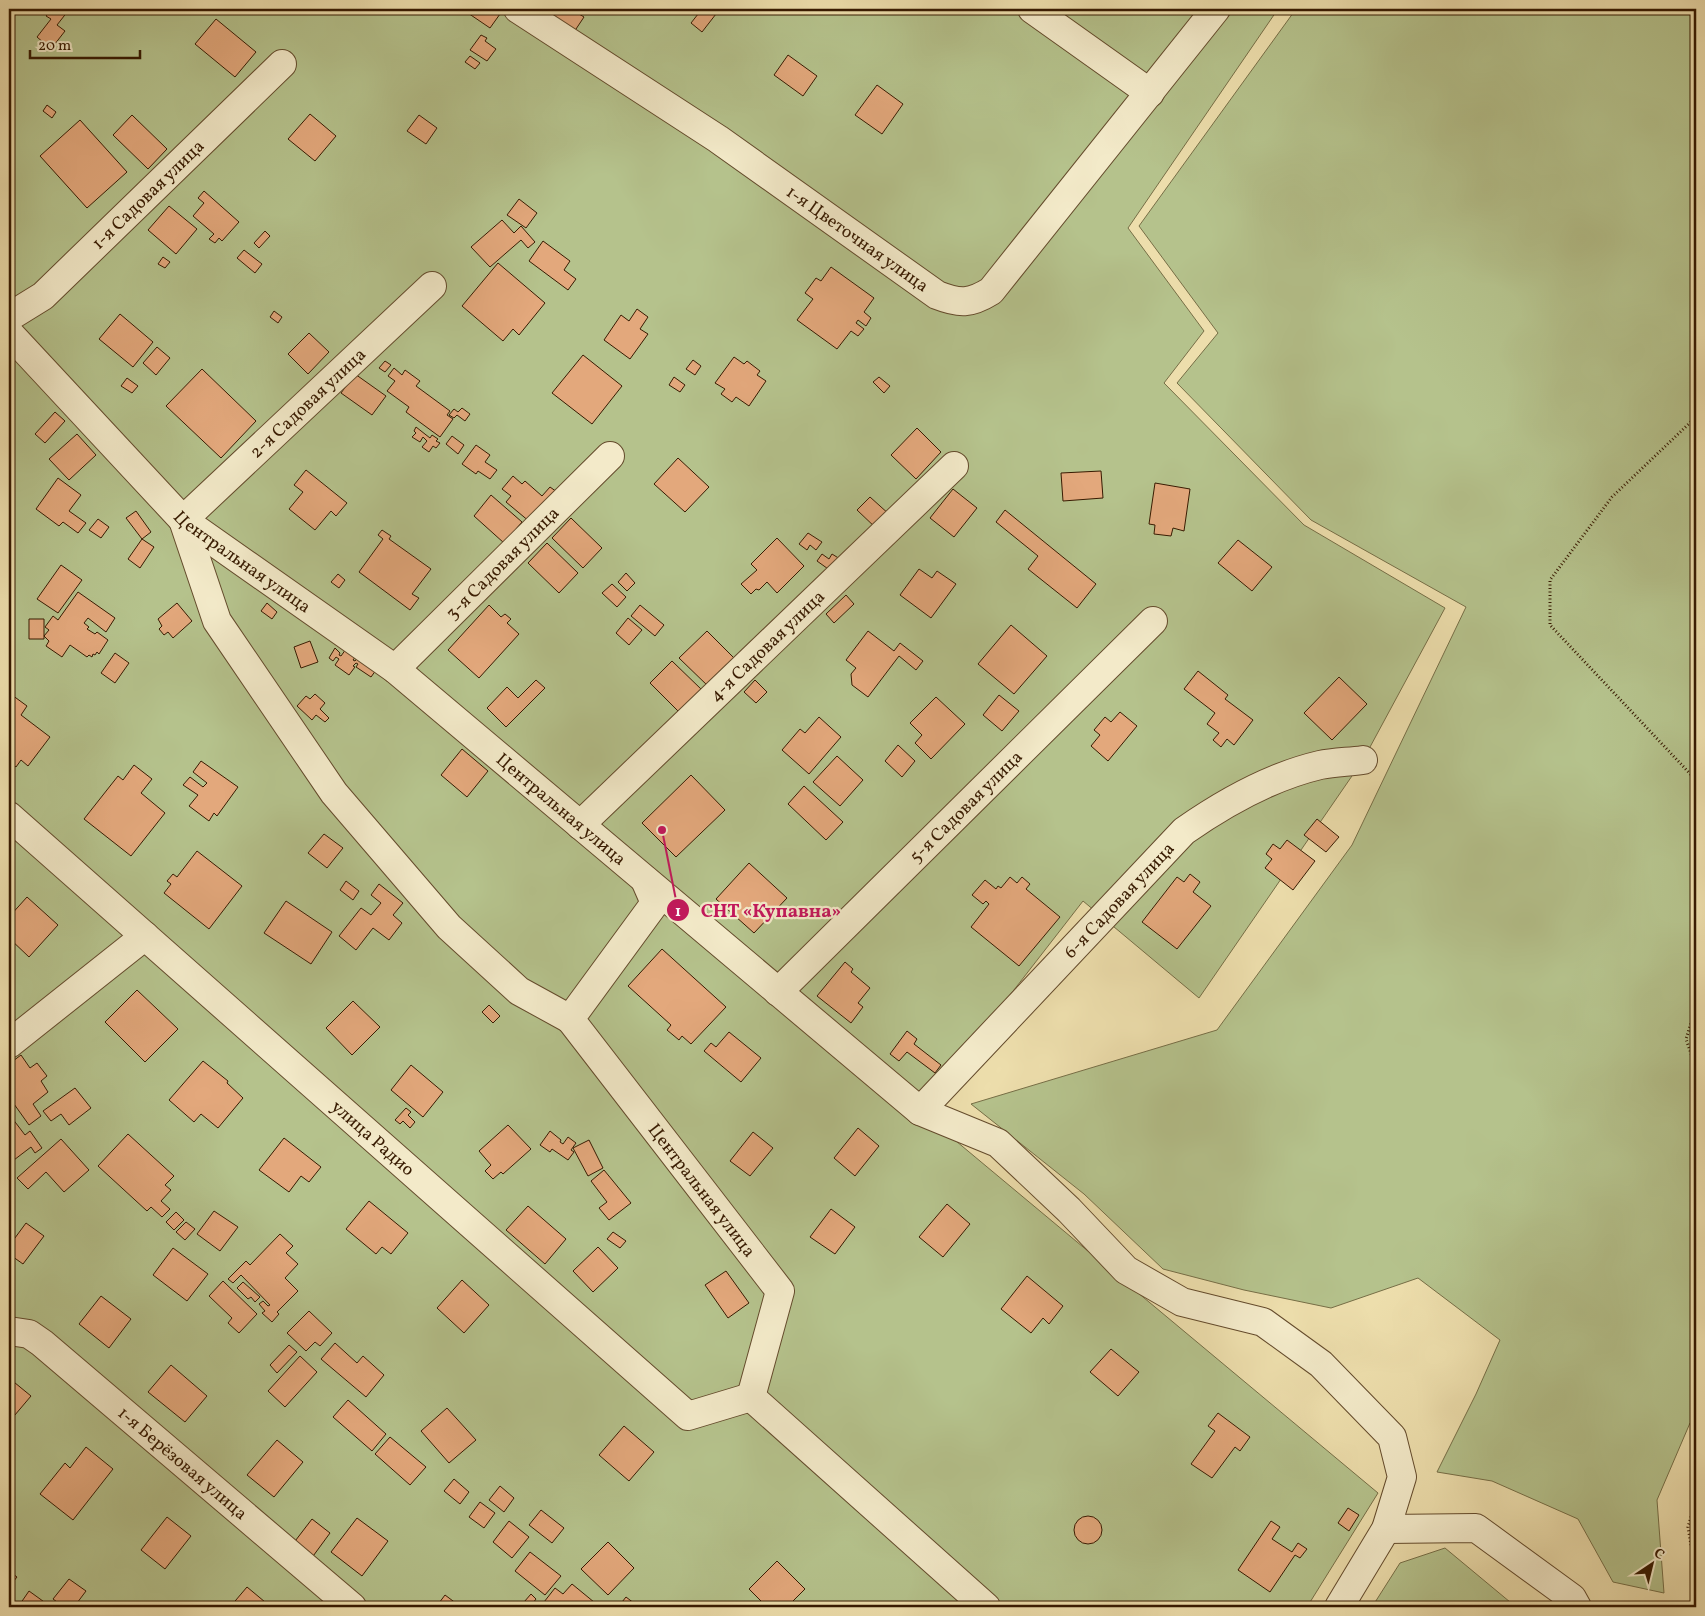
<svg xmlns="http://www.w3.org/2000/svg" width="1705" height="1616" viewBox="0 0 1705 1616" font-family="Vollkorn,serif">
<rect width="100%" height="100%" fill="#eddeac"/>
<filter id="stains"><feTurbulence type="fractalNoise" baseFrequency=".004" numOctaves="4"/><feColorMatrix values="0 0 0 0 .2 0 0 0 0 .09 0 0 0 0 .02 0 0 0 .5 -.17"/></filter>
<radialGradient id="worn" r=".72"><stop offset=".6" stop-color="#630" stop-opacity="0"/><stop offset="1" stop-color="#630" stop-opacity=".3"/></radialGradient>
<!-- green -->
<path fill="#b5c28c" stroke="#766e46" d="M9 9H1278L1128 228 1204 331 1164 383 1304 525 1445 608 1363 760 1199 998 1083 901 920 1111 1378 1493 1307 1607H9Z
M1296 9H1696V1427L1690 1423 1657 1500 1664 1593 1613 1582 1578 1519 1492 1481 1437 1472 1476 1394 1500 1340 1418 1278 1331 1308 1244 1290 1163 1269 1084 1194 971 1104 1217 1030 1352 845 1466 607 1311 520 1177 383 1218 333 1139 226Z
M1445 1548 1516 1607H1372L1400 1563Z"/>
<!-- building -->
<path fill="#e3a87c" stroke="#371a01" d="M52 9H65L68 11 57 25 65 31 51 49 37 37 51 19 46 16Z
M462 9H492L500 14 490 28Z
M549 9H571L584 17 574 32 550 17 554 12Z
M702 9H710L716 14 702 32 691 23Z
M216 19 256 52 235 77 195 44Z
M481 35 487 38 485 41 496 49 487 61 470 50Z
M788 55 817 76 803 96 774 75Z
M470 56 480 63 475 69 465 62Z
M877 85 903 104 882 134 855 115Z
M47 105 56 112 52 118 43 111Z
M310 114 336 136 315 161 288 139Z
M132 115 167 149 148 169 113 135Z
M419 115 437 128 426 144 407 131Z
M80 120 127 172 87 208 40 156Z
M204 191 239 222 222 241 219 238 215 243 209 239 214 234 193 216 204 203 198 198Z
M519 199 537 213 526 228 507 215Z
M169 206 197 229 176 254 148 230Z
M502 220 514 233 521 226 535 242 528 248 521 240 490 267 471 247Z
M265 231 270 236 259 248 254 243Z
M543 241 570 261 564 270 576 279 568 290 529 261Z
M244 250 262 264 255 273 237 258Z
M163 257 170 262 165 268 158 264Z
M498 263 545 303 519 335 513 329 503 341 462 306Z
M831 267 874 298 864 312 871 318 866 326 858 320 856 323 864 329 858 336 851 331 837 349 797 320 813 299 805 293 816 278 821 281Z
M637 309 648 317 640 329 648 334 630 359 604 340 621 315 629 321Z
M274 311 282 317 278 323 270 317Z
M120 314 153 342 133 367 99 339Z
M309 333 329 352 308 374 288 354Z
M157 347 170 358 156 375 143 363Z
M583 355 622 386 592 424 552 393Z
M734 357 744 364 747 361 760 371 757 375 766 381 749 406 736 397 732 402 721 394 725 389 715 383Z
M693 360 701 366 695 375 686 369Z
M385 361 391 365 385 372 379 368Z
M394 368 402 375 405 370 420 381 416 386 450 411 447 415 453 419 440 437 406 412 409 407 387 391 395 381 388 376Z
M202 369 256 421 221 458 166 406Z
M355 374 386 396 372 415 341 393Z
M674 377 685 385 680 392 669 385Z
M879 377 890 386 884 393 873 382Z
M127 378 138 386 132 393 121 386Z
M462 408 470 414 465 421 457 415 454 418 449 415 454 409 458 412Z
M55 412 65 421 45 443 35 434Z
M416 427 430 438 432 435 438 439 436 441 440 443 436 448 433 446 429 452 422 447 427 441 423 437 420 442 412 437 416 433 414 431Z
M917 428 941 452 916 479 891 455Z
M77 434 96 455 69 480 49 459Z
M452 436 464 445 458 454 446 444Z
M476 445 490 455 485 462 497 470 490 479 478 471 476 474 462 464Z
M678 458 709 487 685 512 654 484Z
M306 470 347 503 336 516 331 511 315 530 289 509 303 492 294 485Z
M1101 471 1103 498 1063 501 1061 473Z
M513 476 522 484 525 481 542 496 550 487 557 492 530 522 506 502 511 496 502 489Z
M58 478 81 495 69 511 86 523 78 533 63 522 59 526 36 509Z
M1155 483 1190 489 1184 531 1173 528 1171 536 1154 534 1155 525 1149 524Z
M953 489 977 508 954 537 930 518Z
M491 495 522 522 504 543 474 516Z
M870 497 890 515 877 529 857 510Z
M1005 510 1096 584 1077 608 1028 569 1038 556 996 522Z
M136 511 151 532 142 539 126 518Z
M571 518 602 548 583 568 552 538Z
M98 519 109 527 101 538 89 530Z
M382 530 391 536 389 539 431 569 412 594 419 598 410 610 359 572 383 539 378 535Z
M808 533 822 542 816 550 810 545 807 550 799 544Z
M777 538 804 566 777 593 767 582 759 590 756 589 751 594 741 584 757 570 751 564Z
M142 539 154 547 140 568 128 559Z
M1238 540 1272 567 1252 591 1218 563Z
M547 543 578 573 559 593 528 563Z
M822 554 829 559 832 554 840 559 831 571 817 561Z
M61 565 82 580 58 613 37 599Z
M919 569 932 578 937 571 956 584 931 618 900 595Z
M626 573 635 583 627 591 618 582Z
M338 574 345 580 339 588 331 582Z
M612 584 626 597 617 607 602 593Z
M78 592 115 618 106 632 88 618 84 623 89 627 87 629 95 634 97 632 108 640 99 654 97 652 95 655 93 654 92 657 89 655 87 657 70 645 62 657 46 646 49 641 44 636 49 630 45 627 53 616 58 620Z
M846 595 854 604 834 623 826 614Z
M177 603 192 621 173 638 168 632 164 635 159 629 162 626 158 619Z
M267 603 277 612 272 619 261 611Z
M489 605 501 617 505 614 511 619 507 623 519 634 479 678 448 650Z
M640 605 664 625 655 636 631 616Z
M628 618 642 630 629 645 616 633Z
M29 619H44V639H29Z
M1011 625 1047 656 1014 694 978 664Z
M707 631 736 660 709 687 679 658Z
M868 631 894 651 900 643 923 661 916 670 899 656 868 697 852 685 851 674 856 668 846 660Z
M310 641 318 662 301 668 294 647Z
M335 648 340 653 339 655 341 656 346 649 356 656 353 660 355 661 361 653 379 666 371 677 356 667 358 664 356 663 353 666 355 667 349 675 335 665 339 659 336 657 333 661 329 658Z
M115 653 129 663 115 683 101 673Z
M672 661 702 690 679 712 650 683Z
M1198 671 1228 695 1225 699 1253 720 1234 745 1227 739 1221 747 1213 740 1219 733 1207 724 1215 713 1184 689Z
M1339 677 1367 704 1332 740 1304 713Z
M536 680 545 688 506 727 487 708 507 687 518 698Z
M755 680 767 692 756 703 744 692Z
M315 694 325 703 320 709 329 718 325 722 316 715 312 720 297 706 306 696 310 699Z
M12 695 27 706 21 715 50 737 28 766 21 760 16 767 10 762 14 756 10 753 9 755V700Z
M999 695 1019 711 1002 731 983 715Z
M936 697 965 724 931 759 915 743 922 735 910 723Z
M1120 712 1137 726 1108 761 1091 746 1100 735 1094 730 1105 717 1111 722Z
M819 717 841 737 809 774 782 750 800 729 805 733Z
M898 745 915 761 902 777 885 761Z
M462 749 488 771 467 797 441 775Z
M837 756 863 780 840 806 813 782Z
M201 761 238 787 217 816 214 813 209 821 189 806 198 795 183 785 190 777 203 787 207 783 193 772Z
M134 765 152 779 141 793 165 813 131 856 84 819 118 776 123 780Z
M691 775 725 810 676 857 642 823Z
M804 786 843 822 826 840 788 804Z
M1317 819 1339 837 1326 852 1304 835Z
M324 834 343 848 327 868 308 853Z
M1287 840 1315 861 1293 890 1265 868 1272 859 1266 854 1273 844 1280 849Z
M197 851 242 886 209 929 164 893 171 884 167 881 173 874 177 877Z
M749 863 787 898 754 933 716 899Z
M1190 874 1200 882 1193 892 1211 906 1177 949 1142 922 1177 877 1184 882Z
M1010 877 1017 883 1022 877 1030 884 1026 889 1060 917 1019 966 971 927 989 904 986 901 983 904 972 895 985 880 996 889 998 886 1001 888Z
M346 881 359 891 353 900 340 890Z
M379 884 403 903 393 915 402 923 389 940 373 928 356 950 339 936 361 908 371 915 381 903 371 895Z
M27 897 58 925 29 957 9 938V917Z
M286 901 332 932 311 964 264 933Z
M662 949 726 1007 691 1044 682 1036 679 1040 667 1030 671 1025 628 986Z
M845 962 853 969 851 972 870 988 858 1003 863 1007 851 1023 817 996Z
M137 990 178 1029 145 1062 105 1022Z
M353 1001 380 1027 352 1055 326 1028Z
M489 1005 500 1016 493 1023 482 1012Z
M907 1031 917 1039 914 1044 941 1065 935 1073 907 1052 899 1061 890 1054Z
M729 1032 761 1058 741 1082 704 1051 711 1043 716 1047Z
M21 1055 30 1068 37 1063 47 1076 41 1081 48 1092 33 1104 41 1116 29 1125 9 1097V1089L11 1088 9 1085V1064Z
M203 1061 228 1081 227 1083 243 1098 218 1128 201 1114 194 1122 169 1100Z
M411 1065 443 1092 423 1117 391 1090Z
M75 1088 91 1108 69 1125 61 1114 51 1121 43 1111Z
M406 1108 411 1112 408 1115 415 1122 410 1128 403 1121 400 1124 395 1120Z
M9 1114 25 1135 30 1131 42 1148 35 1153 31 1147 10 1163Z
M508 1125 531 1149 503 1174 501 1172 493 1179 485 1171 491 1165 479 1151Z
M858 1128 879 1146 855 1176 834 1158Z
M550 1131 561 1140 560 1142 563 1144 568 1137 576 1143 571 1150 574 1152 568 1160 552 1149 550 1152 540 1145Z
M753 1132 773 1148 750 1176 730 1161Z
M128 1134 174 1176 165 1185 171 1190 161 1201 170 1209 162 1217 151 1207 147 1211 98 1166Z
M284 1138 321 1167 309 1182 301 1176 289 1192 259 1170Z
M61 1139 89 1170 64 1192 46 1172 28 1189 17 1178Z
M589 1140 603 1168 588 1176 573 1148Z
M604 1170 631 1203 609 1220 599 1208 607 1202 591 1181Z
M369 1201 408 1233 391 1254 382 1247 376 1254 346 1229Z
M947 1204 970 1224 943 1257 919 1237Z
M528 1206 566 1239 545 1264 506 1230Z
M831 1209 855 1227 835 1254 810 1237Z
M214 1211 238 1227 220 1251 197 1234Z
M176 1212 184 1220 174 1230 166 1222Z
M186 1222 195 1229 185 1240 176 1232Z
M26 1223 44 1236 23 1264 9 1254V1246Z
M613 1232 626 1241 620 1248 607 1239Z
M280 1234 293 1246 286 1253 298 1264 285 1278 298 1291 277 1312 279 1314 272 1322 262 1313 265 1311 259 1304 263 1301 268 1306 270 1305 241 1275 233 1283 228 1279 246 1261 250 1265Z
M598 1247 618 1268 593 1292 573 1271Z
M173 1248 208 1274 187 1301 153 1275Z
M726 1271 749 1303 728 1318 705 1285Z
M1027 1276 1063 1306 1049 1324 1043 1318 1031 1333 1001 1309Z
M462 1280 489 1305 464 1333 437 1308Z
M223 1281 257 1314 239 1333 228 1323 232 1318 209 1296Z
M243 1282 260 1297 255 1302 251 1297 248 1299 237 1288Z
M101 1296 131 1319 109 1348 79 1324Z
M309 1311 332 1333 320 1346 315 1342 306 1351 287 1333Z
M335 1343 357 1363 363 1356 384 1375 366 1397 321 1359Z
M289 1345 297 1352 277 1373 270 1365Z
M1111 1349 1139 1372 1118 1396 1090 1372Z
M300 1356 317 1372 285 1407 268 1391Z
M171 1365 207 1396 185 1422 148 1392Z
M9 1378 31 1396 9 1422Z
M348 1400 386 1434 372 1451 333 1417Z
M447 1408 476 1440 449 1463 421 1431Z
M1218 1413 1250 1437 1240 1451 1235 1447 1212 1478 1191 1464 1215 1431 1208 1426Z
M624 1426 654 1452 629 1481 599 1455Z
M390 1437 426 1467 410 1485 375 1454Z
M277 1440 303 1462 274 1497 247 1475Z
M86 1447 113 1469 73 1520 40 1494 65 1463 70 1468Z
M454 1479 469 1492 460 1504 444 1491Z
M500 1486 514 1498 504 1512 489 1500Z
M480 1502 495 1513 484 1528 469 1517Z
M1348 1508 1359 1515 1349 1531 1338 1523Z
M541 1510 564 1528 552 1543 529 1525Z
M1074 1530a14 14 0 1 1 28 0a14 14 0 1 1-28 0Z
M167 1517 191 1536 165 1569 141 1550Z
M357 1518 388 1541 362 1576 331 1552Z
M312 1519 330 1533 308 1563 289 1549Z
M509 1521 529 1537 512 1558 493 1542Z
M1271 1521 1280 1527 1272 1539 1292 1552 1298 1543 1307 1549 1300 1558 1295 1555 1270 1592 1238 1570Z
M608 1542 634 1568 608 1595 581 1569Z
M530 1552 561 1576 545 1595 515 1571Z
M777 1561 805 1589 787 1607H767L749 1589Z
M9 1571 17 1577 9 1587Z
M69 1579 86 1591 74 1607H64L53 1599Z
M572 1584 600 1607H551L544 1602 555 1588 563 1594Z
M247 1587 271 1607H230Z
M29 1591 47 1604 45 1607H18Z
M531 1594 536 1599 530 1607 524 1602Z
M445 1595 461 1607H436Z
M626 1597 639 1607H618Z"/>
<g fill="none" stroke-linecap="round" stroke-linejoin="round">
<!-- minor casing -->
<g stroke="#644b2c" stroke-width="30">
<g id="minor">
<path id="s1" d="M518 9 718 139 937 295C960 304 970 304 991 291L1216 9"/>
<path d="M1032 9 1150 93"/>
<path id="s2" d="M9 317 43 296 282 64"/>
<path id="s3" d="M9 333 183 520 395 669 920 1111 998 1143 1069 1210 1126 1270 1182 1302 1263 1322 1321 1364 1392 1437 1402 1477 1386 1529 1339 1607"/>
<path d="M183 520 217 621 334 793 449 927 519 991 570 1019"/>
<path id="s4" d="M183 520 432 286"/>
<path id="s5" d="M395 669 610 456"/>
<path id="s6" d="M9 816 688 1416 751 1397"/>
<path id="s7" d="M580 825 954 466"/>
<path id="s8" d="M645 880 655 903 570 1019 780 1291 751 1397"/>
<path id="s9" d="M778 992 1153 621"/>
<path d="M9 1044 145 936"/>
<path id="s10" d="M920 1111 1184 831C1224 803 1273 776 1320 765 1334 762 1349 762 1363 760"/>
<path id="s11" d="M9 1331 29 1334 42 1343 352 1607"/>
<path d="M751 1397 986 1607"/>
<path d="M1386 1529 1476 1528 1572 1598 1577 1607"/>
</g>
</g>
<!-- path -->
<path stroke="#371a01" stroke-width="3" stroke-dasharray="1 2.5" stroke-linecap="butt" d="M1696 417 1612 497 1550 580V625L1696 780
M1696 1007 1686 1039 1696 1068
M1696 1500 1688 1527 1696 1575"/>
<!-- minor -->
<use href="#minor" stroke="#f3eac9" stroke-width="28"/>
</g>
<g text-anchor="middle" stroke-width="4.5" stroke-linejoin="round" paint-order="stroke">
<!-- street labels -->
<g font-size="18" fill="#371a01" stroke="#f3eac9">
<text dy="6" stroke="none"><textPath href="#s2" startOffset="186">1-я Садовая улица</textPath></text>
<text dy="6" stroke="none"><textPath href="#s1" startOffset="410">1-я Цветочная улица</textPath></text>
<text dy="6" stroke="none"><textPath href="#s4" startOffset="171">2-я Садовая улица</textPath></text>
<text dy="6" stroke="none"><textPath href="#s3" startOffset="328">Центральная улица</textPath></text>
<text dy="6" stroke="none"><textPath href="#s5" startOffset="151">3-я Садовая улица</textPath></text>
<text dy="6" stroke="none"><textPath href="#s7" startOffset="259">4-я Садовая улица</textPath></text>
<text dy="6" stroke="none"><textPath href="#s9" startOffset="264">5-я Садовая улица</textPath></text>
<text dy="6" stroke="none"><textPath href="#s3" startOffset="732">Центральная улица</textPath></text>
<text dy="6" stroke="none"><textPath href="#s10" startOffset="290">6-я Садовая улица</textPath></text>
<text dy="6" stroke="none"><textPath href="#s6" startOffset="486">улица Радио</textPath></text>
<text dy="6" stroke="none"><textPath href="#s8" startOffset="385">Центральная улица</textPath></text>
<text dy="6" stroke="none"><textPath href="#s11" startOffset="221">1-я Берёзовая улица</textPath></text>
</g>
</g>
<!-- callouts -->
<path fill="none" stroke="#c2185b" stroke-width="2" d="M662 830L678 910"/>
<g fill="#c2185b" stroke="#f3eac9" stroke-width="2">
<circle cx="662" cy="830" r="5"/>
<circle cx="678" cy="910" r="12"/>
</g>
<g font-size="15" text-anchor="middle" font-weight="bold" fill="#fff">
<text x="678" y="916">1</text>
</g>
<g font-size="19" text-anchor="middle" font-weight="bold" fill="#c2185b" stroke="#f3eac9" stroke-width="4.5" stroke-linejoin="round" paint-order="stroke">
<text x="771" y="917">СНТ «Купавна»</text>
</g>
<!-- margin -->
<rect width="1705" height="1616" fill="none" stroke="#eddeac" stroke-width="30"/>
<rect x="10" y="10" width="1685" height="1596" fill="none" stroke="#371a01" stroke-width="2.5"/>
<rect x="15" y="15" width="1675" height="1586" fill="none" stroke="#371a01"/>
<!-- north arrow -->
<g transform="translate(1652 1564) rotate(35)" stroke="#f3eac9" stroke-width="4" paint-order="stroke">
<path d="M0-4L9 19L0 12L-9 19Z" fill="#371a01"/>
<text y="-8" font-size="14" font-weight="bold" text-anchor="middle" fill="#371a01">С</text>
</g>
<!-- scale -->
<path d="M30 50v8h110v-8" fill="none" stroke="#371a01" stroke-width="2.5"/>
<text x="38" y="50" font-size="15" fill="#371a01" stroke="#f3eac9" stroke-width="4" paint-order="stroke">20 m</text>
<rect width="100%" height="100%" filter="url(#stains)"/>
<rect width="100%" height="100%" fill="url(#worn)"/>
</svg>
